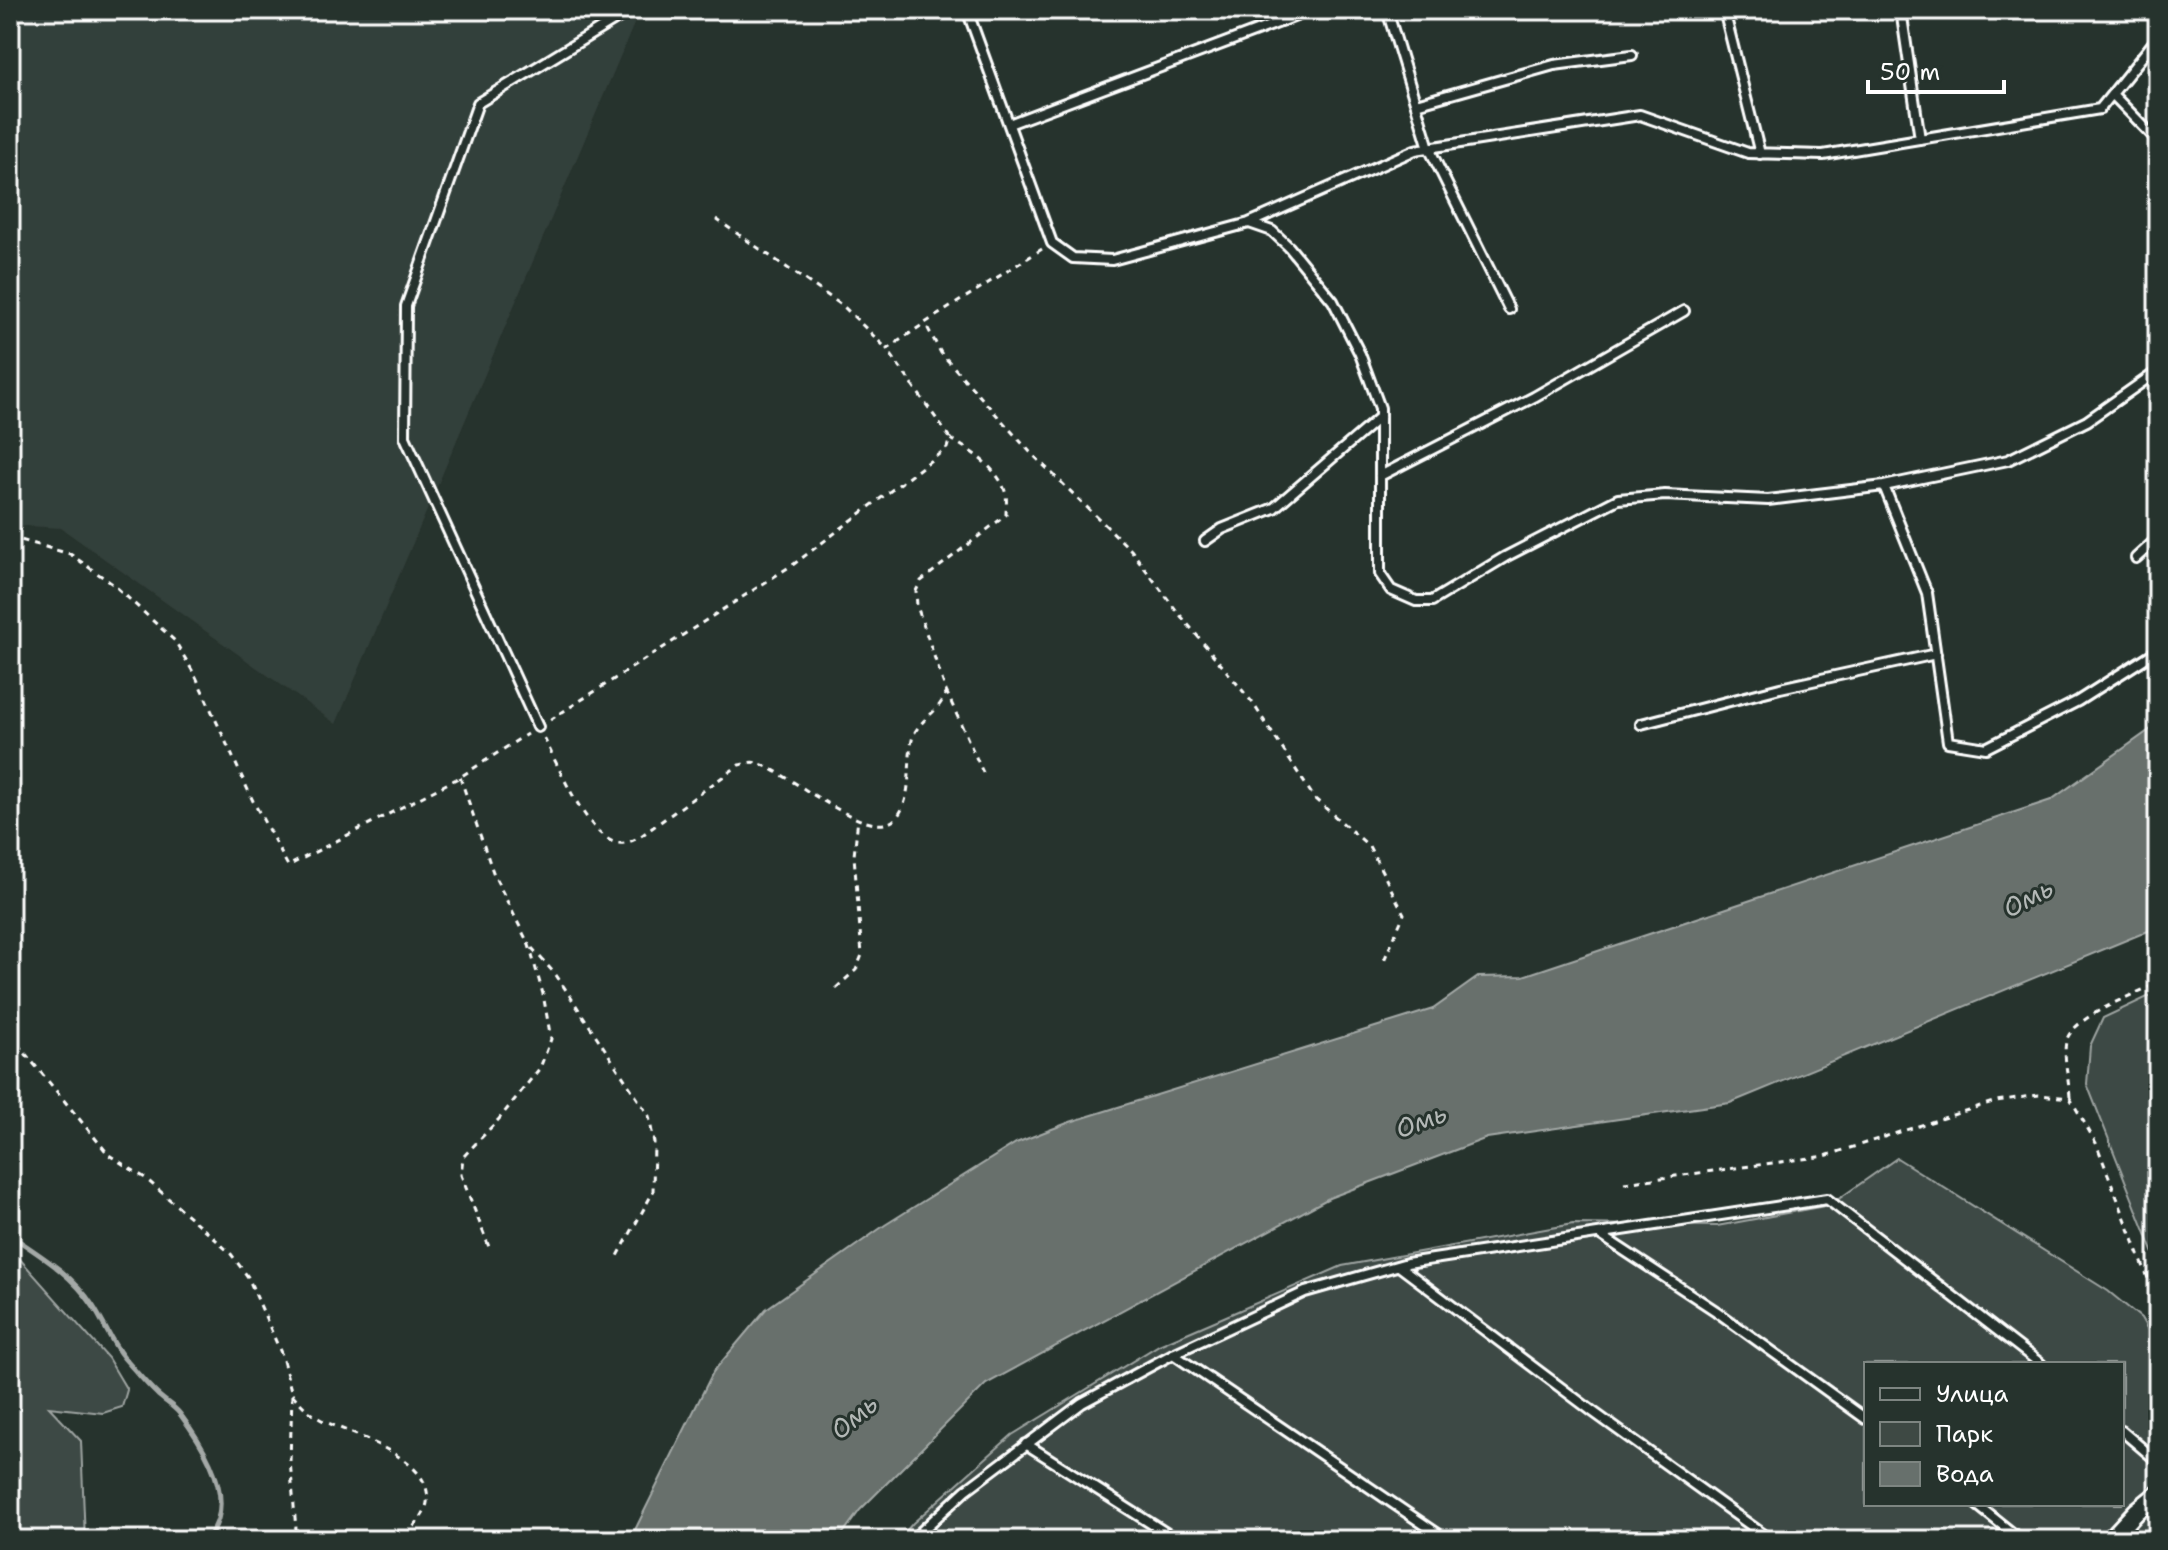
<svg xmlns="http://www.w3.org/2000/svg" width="2168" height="1550" viewBox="0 0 2168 1550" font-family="'Shantell Sans',sans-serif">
<rect width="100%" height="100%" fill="#26332d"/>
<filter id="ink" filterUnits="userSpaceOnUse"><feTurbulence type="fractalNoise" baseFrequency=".0125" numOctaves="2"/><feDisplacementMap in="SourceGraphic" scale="16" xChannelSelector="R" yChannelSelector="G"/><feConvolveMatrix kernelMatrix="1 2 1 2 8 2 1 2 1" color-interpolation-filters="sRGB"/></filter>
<g filter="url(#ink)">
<!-- built -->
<path fill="#333f3a" d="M10 10H640L336 724 61 528 10 525Z"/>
<!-- green -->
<path fill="#3e4944" stroke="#9ea4a2" stroke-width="2" fill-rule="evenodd" d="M2158 992V1264L2087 1084 2090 1046 2103 1018Z
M1897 1158 2108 1291 2141 1318 2158 1347V1540H898L913 1523 1012 1435 1159 1345 1342 1266 1573 1224 1717 1226 1830 1205ZM1866 1364H2122V1504H1866Z
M10 1248 108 1358 127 1390 122 1407 103 1413 49 1407 81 1441 85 1540H10Z"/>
<!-- water -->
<path fill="#67706c" stroke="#a4a9a7" stroke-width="2" d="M2158 724V927L1730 1103 1487 1138 1329 1198 986 1384 860 1510 838 1540H630L713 1372 766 1309 885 1225 1016 1143 1070 1122 1433 1009 1478 977 1523 976 2051 800Z"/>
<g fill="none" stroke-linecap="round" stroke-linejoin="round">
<!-- stream -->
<path stroke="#a4a9a7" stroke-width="5" d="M10 1235C40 1255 73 1275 93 1306 104 1323 111 1342 124 1358 135 1370 145 1383 157 1394 164 1401 174 1406 180 1414 205 1447 240 1503 206 1540"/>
<!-- service casing -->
<g stroke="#fff" stroke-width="14">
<path id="service" d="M967 10 1052 243 1073 258 1112 260 1249 223 1272 231 1289 247 1333 301 1360 354 1380 408V574L1391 590 1416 601H1432L1505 557 1618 499 1665 495 1768 500 1884 486 1927 593 1948 742 1986 748 2078 701 2158 650
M1387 10 1429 148 1509 309
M1724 10 1760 154
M1901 10 1920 139
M2112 94 2158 141
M1416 104 1554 65 1632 55
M1009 124 1312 10
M1249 223 1415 150 1640 115 1748 153 1823 155 2100 109 2158 37
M1380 476 1534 397 1684 311
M1884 486 2008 460 2087 421 2158 371
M1205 541 1222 529 1274 508 1380 417
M2136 558 2158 538
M1641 724 1780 688 1936 654
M538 727 405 437 406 306 478 103 631 10
M1599 1234 1716 1311 1866 1419
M1399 1266 1592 1411 1771 1540
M1173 1354 1447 1540
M2122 1431 2156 1460 2158 1466
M1026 1444 1177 1540
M1976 1504 2021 1540
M912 1540 966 1490 1082 1403 1173 1354 1305 1292 1407 1263 1827 1199 2041 1364"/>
</g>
<!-- minor casing -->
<g stroke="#fff" stroke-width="22">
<path id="minor" d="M2110 1540 2137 1511 2158 1494"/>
</g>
<!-- path -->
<path stroke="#fff" stroke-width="3" stroke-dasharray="6 6" stroke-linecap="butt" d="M716 219 843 306 887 349
M1042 249 925 323 941 353 1030 452 1131 550 1176 610 1252 702 1315 799 1369 846 1404 914 1382 965
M10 537 70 554 114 585 175 641 196 677 253 801 288 866 460 777 527 734
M946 691 985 777
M550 720 794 564 947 448 950 438 887 349 925 323
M544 738C557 763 588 839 618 843 627 844 634 840 641 836L739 765C745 764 751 761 757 763 787 770 872 848 897 817 913 797 907 763 912 740 917 719 941 713 946 691L917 606 916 591 921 581 1006 515C1006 509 1007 501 1006 495 1001 470 971 451 951 439
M460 777 494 875 529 945 543 994 551 1039 540 1068 499 1119 463 1157 461 1175 489 1247
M532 948 556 975 649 1116 654 1143 653 1192 618 1256
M836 988 856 970 862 955 854 856 858 818
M10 1035 109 1155 145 1178 215 1239 231 1254 248 1277 281 1353 292 1394 290 1461 297 1540
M2070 1097C2069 1083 2063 1055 2066 1042 2071 1017 2136 994 2158 983
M1624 1183 1825 1156 1996 1101 2039 1095 2070 1098 2096 1143 2158 1304
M292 1394C301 1404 308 1412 320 1419 350 1435 444 1460 425 1510 421 1520 409 1531 402 1540"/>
<!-- service -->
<use href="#service" stroke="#26332d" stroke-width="8"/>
<!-- minor -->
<use href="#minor" stroke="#26332d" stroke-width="16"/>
</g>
</g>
<g text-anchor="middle" stroke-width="6" stroke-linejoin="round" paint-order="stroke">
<!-- water labels -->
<g font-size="26" font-style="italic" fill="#b3b8b6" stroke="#26332d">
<text transform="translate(2028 898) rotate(-28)" y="9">Омь</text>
<text transform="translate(1421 1121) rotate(-20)" y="9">Омь</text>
<text transform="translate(854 1417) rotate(-40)" y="9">Омь</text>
</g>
</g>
<!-- margin -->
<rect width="2168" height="1550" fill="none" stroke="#26332d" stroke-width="40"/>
<rect x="20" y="20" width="2128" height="1510" fill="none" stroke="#fff" stroke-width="3" filter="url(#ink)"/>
<!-- legend -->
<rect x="1864" y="1362" width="260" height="144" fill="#26332d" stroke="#7d8581" stroke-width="2"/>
<rect x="1880" y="1388" width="40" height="12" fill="#26332d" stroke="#7d8581" stroke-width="2"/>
<text x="1936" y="1402" font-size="24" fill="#ffffff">Улица</text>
<rect x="1880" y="1422" width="40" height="24" fill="#3e4944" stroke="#7d8581" stroke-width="2"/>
<text x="1936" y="1442" font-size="24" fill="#ffffff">Парк</text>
<rect x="1880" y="1462" width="40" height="24" fill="#67706c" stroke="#7d8581" stroke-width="2"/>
<text x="1936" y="1482" font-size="24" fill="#ffffff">Вода</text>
<!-- scale -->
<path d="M1868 80v12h136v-12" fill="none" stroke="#ffffff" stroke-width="4"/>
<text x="1880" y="80" font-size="24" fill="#ffffff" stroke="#26332d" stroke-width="6" paint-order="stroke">50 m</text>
</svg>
